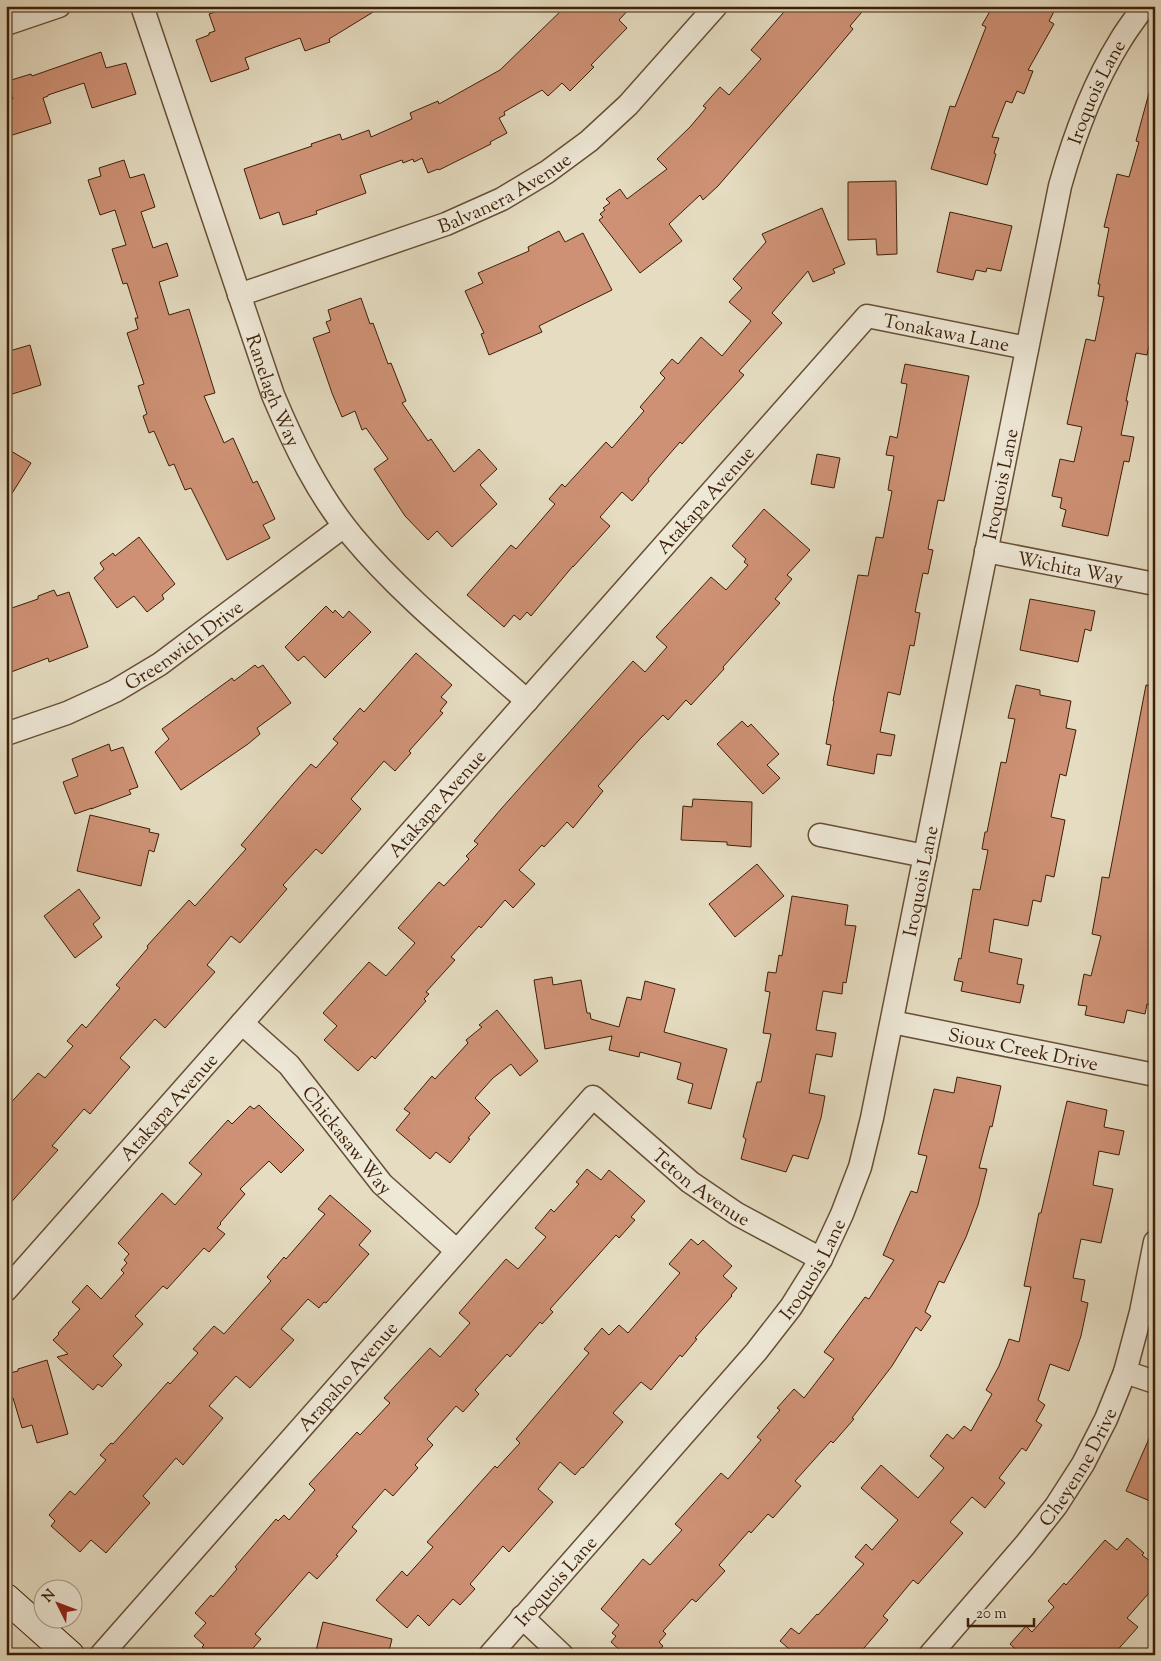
<svg xmlns="http://www.w3.org/2000/svg" width="1161" height="1661" viewBox="0 0 1161 1661" font-family="'Sorts Mill Goudy',serif">
<rect width="100%" height="100%" fill="#e5dcc1"/>
<filter id="stains"><feTurbulence type="fractalNoise" baseFrequency=".004" numOctaves="4"/><feColorMatrix values="0 0 0 0 .2 0 0 0 0 .09 0 0 0 0 .02 0 0 0 .5 -.17"/></filter>
<radialGradient id="worn" r=".72"><stop offset=".6" stop-color="#630" stop-opacity="0"/><stop offset="1" stop-color="#630" stop-opacity=".3"/></radialGradient>
<!-- building -->
<path fill="#ce9175" stroke="#3d1f06" d="M232 6H383L329 39 330 42 305 51 300 38 245 58 249 69 211 82 196 40 209 35V33L215 31 209 14Z
M566 6H632L619 20 627 28 591 65 594 67 570 91 562 83 548 96 542 90 504 112 505 115 499 118 507 133 490 142 491 144 439 170 438 169 428 173 422 158 414 162 413 159 403 163 402 160 360 175 366 193 316 211 317 214 283 225 279 212 260 219 244 169 312 146 311 144 340 134 342 140 369 130 371 137 412 119 410 113 438 101 439 104 500 70Z
M789 6H867L850 26 853 29 821 67 718 186 703 200 700 195 669 224 682 241 640 273 599 220 603 217 600 214 605 210 603 208 610 203 606 199 620 189 627 199 667 169 657 159 690 127 706 108 703 106 720 87 729 95 761 59 751 50Z
M993 6H1057L1049 21 1054 24 1028 70 1033 71 1024 94 1017 91 1012 103 1006 101 992 137 999 138 994 153 996 154 987 185 931 169 950 106 955 107 986 27 982 25Z
M101 52 106 68 126 63 136 94 92 108 84 83 48 95V96L43 98 51 123 6 137V101L13 99 8 81 31 74 32 76Z
M1149 93 1155 94V308L1151 329H1153L1147 355 1136 353 1126 401H1128L1121 435 1134 437 1129 462 1124 461 1108 536 1062 526 1066 510 1060 508 1062 498 1052 496 1060 459 1074 462 1082 427 1067 424 1086 339 1095 341 1104 297 1098 296 1100 284H1098L1109 228 1104 227 1117 174 1129 177 1139 142 1136 141Z
M124 160 130 178 144 174 155 207 141 212 153 248 167 243 178 276 159 282 169 315 189 309 215 393 204 396 224 443 233 438 253 483 257 481 275 519 263 525 270 538 227 560 191 488 185 490 174 464 169 466 154 431 149 433 143 416 147 414 138 386 144 384 127 333 138 329 135 318H138L127 283 123 284 112 249 126 245 115 210 100 215 88 180 101 176 99 168Z
M896 181 897 254 877 255 876 239 848 240V182Z
M822 208 845 264 833 269 835 273 813 282 808 271 772 313 782 323 739 371 744 375 682 444 680 442 648 479 649 481 632 501 622 492 600 517 610 526 573 567V566L531 616 527 612 520 620 514 615 504 627 467 595 511 545 516 549 555 504 549 499 562 484 565 487 606 442 612 448 644 411 640 407 665 378 660 373 672 359 678 364 701 337 722 356 751 321 729 302 742 288 733 279 766 242 762 234Z
M950 212 1012 226 1001 271 987 268 986 272 976 270 973 280 937 272Z
M559 231 565 242 583 233 612 290 539 326 542 332 489 355 481 334 484 333 465 291 483 283 478 273 529 251 528 247Z
M361 298 370 324 373 323 388 364 391 363 406 401 402 403 428 441 431 439 454 472 479 449 497 469 480 485 497 504 452 547 437 531 428 540 405 516 374 469 388 459 366 428 362 430 355 411 342 417 332 393 313 338 330 332 326 322 331 320 328 310Z
M30 345 41 385 6 396V352Z
M905 364 969 376 944 501 938 500 928 549 933 550 928 574 923 573 915 612 920 613 914 646 910 645 900 695 888 692 880 732 895 735 891 756 877 754 874 774 827 765 831 745 826 744 834 701H833L858 575 868 576 876 537 883 538 892 491 888 490 894 456 886 455 890 436 897 438 907 384 901 383Z
M6 448 31 463 6 503Z
M817 454 840 458 834 488 811 484Z
M764 509 810 550 787 575 792 579 775 599 780 603 723 667 724 669 691 705 686 700 668 720 663 715 639 740 598 786 603 791 573 828 567 822 544 847 542 845 519 870 535 884 513 908 505 900 481 928 479 926 451 957 455 960 426 992 429 994 424 999 426 1001 375 1059 372 1056 358 1071 324 1040 337 1026 323 1013 369 962 386 976 415 943 398 928 439 882 444 886 469 859 466 856 478 844 474 841 501 809 633 661 645 672 667 647 656 637 711 577 726 590 748 565 744 562 746 559 732 546Z
M139 537 175 584 162 595 164 599 147 612 134 596 117 608 94 578 104 569 100 563 113 553 115 556Z
M54 590 57 596 69 592 88 647 49 662 48 658 6 674V610L38 599V596Z
M1030 599 1095 611 1091 631 1085 629 1078 662 1020 650Z
M326 606 333 613 335 610 343 618 349 611 371 632 325 678 304 656 298 661 285 647Z
M416 653 452 685 441 697 447 702 440 711 443 713 409 751 411 753 395 771 384 761 351 799 361 809 322 854 316 849 283 885 287 889 240 943 231 936 207 965 215 972 165 1028 155 1019 120 1058 130 1067 90 1114 84 1109 52 1146 58 1150 6 1208V1108L38 1073 45 1078 73 1046 67 1041 82 1024 86 1028 120 988 116 985 148 948 147 946 189 900 195 906 213 886 246 849 241 845 294 783 311 764 316 768 338 743 333 739 360 708 364 712Z
M255 665 258 668 263 665 291 703 257 728 260 734 248 744 181 790 155 752 169 739 162 729 232 678 234 681Z
M1016 685 1040 690V695L1071 701 1066 728 1076 730 1066 776 1060 774 1051 817 1065 820 1054 877 1046 875 1041 902 1033 900 1028 926 994 919 989 952 1022 959 1017 984 1024 985 1020 1003 961 991 963 982 954 980 959 958 961 959 973 889 980 890 988 850 982 849 985 832H987L1001 762 1006 763 1015 719 1008 718Z
M1146 685 1155 686V963L1151 983 1153 984 1149 1005 1147 1004 1145 1014 1127 1010 1124 1023 1085 1015 1087 1006 1078 1005 1084 974 1091 976 1101 936 1092 934 1099 896 1102 877 1109 878Z
M742 721 748 727 751 724 779 754 767 765 780 778 763 794 717 744Z
M109 744 111 751 123 747 138 787 129 790 131 794 91 809 92 808 75 814 63 782 78 776 72 759Z
M693 799 752 802 751 847 727 845V842L681 840 683 806 692 807Z
M90 815 150 829 149 832 159 834 154 852 149 850 141 886 77 871Z
M757 864 784 896 735 937 709 904Z
M79 889 100 918 93 924 102 937 75 958 44 916Z
M792 896 848 905 845 925 856 926 846 983 843 982 842 994 823 991 816 1030 836 1033 832 1057 816 1054 809 1093 825 1096 821 1118 808 1159 793 1155 786 1172 741 1159 746 1139 743 1137 757 1082H761L771 1034 763 1033 770 992 765 991 768 972 776 973 779 955 782 956Z
M552 977 553 985 581 980 587 1013H590L591 1019 619 1027 627 997 641 1000 645 981 675 989 664 1032 727 1049 711 1109 688 1103 693 1084 677 1079 681 1063 640 1052 639 1057 609 1050 612 1036 545 1049 534 980Z
M497 1010 538 1061 520 1076 511 1064 493 1078 475 1098 490 1113 468 1138 470 1139 450 1163 436 1152 430 1159 396 1130 410 1113 404 1109 432 1076 435 1079 468 1043 466 1040 482 1027 479 1025Z
M957 1077 1001 1086 992 1127 990 1126 979 1168 987 1169 978 1205 966 1237 944 1283 939 1281 925 1312 931 1316 921 1331 916 1327 892 1366 852 1418 854 1419 833 1443 831 1441 795 1481 801 1486 773 1518 768 1514 751 1533 749 1531 719 1565 725 1571 696 1602 692 1599 663 1631 666 1634 659 1642 663 1646 655 1655H625L611 1642 616 1636 612 1633 619 1625 601 1609 643 1559 650 1565 682 1530 675 1524 721 1473 728 1479 761 1440 757 1437 780 1410 777 1408 794 1389 804 1398 834 1359 824 1352 865 1297 869 1299 894 1260 883 1255 911 1191 917 1193 927 1156 918 1154 934 1089 954 1093Z
M1067 1101 1107 1110 1104 1127 1124 1131 1119 1155 1099 1151 1093 1185 1113 1189 1101 1243 1081 1239 1073 1278 1085 1280 1081 1301 1088 1303 1081 1336 1069 1371 1050 1364 1038 1400 1045 1405 1036 1421 1042 1425 1026 1451 1022 1448 999 1478 1005 1483 985 1508 972 1497 950 1522 963 1533 918 1584 913 1580 883 1616 888 1620 858 1655H796L780 1641 791 1628 799 1634 817 1614 818 1615 864 1564 855 1557 866 1544 872 1550 898 1520 861 1488 881 1465 918 1498 944 1468 930 1456 947 1434 953 1439 964 1426 971 1431 992 1394 986 1390 999 1366 1009 1339 1019 1342 1031 1287 1024 1286 1039 1213H1041Z
M259 1105 304 1150 281 1173 269 1161 240 1189 245 1194 220 1223 221 1224 217 1228 225 1234 209 1252 204 1248 167 1289 163 1286 135 1316 143 1324 113 1356 122 1365 102 1387 98 1384 93 1390 57 1357 68 1354 53 1340 59 1334 58 1333 80 1309 72 1302 87 1285 101 1299 124 1273 121 1270 127 1263 124 1260 129 1254 118 1243 162 1193 175 1205 202 1174 189 1163 228 1120 232 1124 250 1106 254 1109Z
M587 1169 601 1180 609 1170 645 1201 631 1217 635 1220 619 1238 616 1235 550 1309 553 1312 542 1324 540 1322 510 1357 507 1354 475 1390 479 1394 463 1412 456 1406 427 1439 433 1445 415 1465 418 1468 393 1496 385 1489 352 1527 357 1531 336 1555 338 1556 317 1579 309 1572 255 1634 261 1639 247 1655H211L202 1647 204 1645 194 1636 206 1623 195 1613 211 1595 213 1597 237 1569 235 1567 276 1519 278 1521 284 1515 289 1520 315 1490 309 1484 357 1432 360 1435 390 1403 384 1398 430 1348 440 1357 470 1323 459 1313 506 1259 518 1269 546 1237 535 1228 551 1209 554 1212 579 1184 576 1182Z
M330 1195 371 1231 359 1245 369 1254 326 1303 324 1302 319 1308 308 1299 281 1329 294 1340 250 1388 236 1376 209 1406 223 1418 183 1465 176 1458 143 1496 150 1503 106 1553 91 1540 80 1552 51 1526 55 1521 49 1515 70 1491 75 1495 106 1460 100 1455 111 1443 113 1444 168 1382 170 1384 198 1353 193 1349 214 1326 224 1334 271 1281 267 1277 284 1257 286 1259 325 1214 318 1209Z
M691 1239 698 1245 703 1240 732 1266 723 1276 737 1288 731 1295 732 1296 695 1338 697 1339 682 1357 680 1355 651 1390 641 1382 613 1413 623 1422 583 1468 582 1467 575 1475 560 1462 538 1489 553 1502 509 1552 503 1546 470 1584 475 1589 460 1605 453 1599 429 1626 418 1615 407 1628 376 1600 402 1571 407 1576 433 1547 427 1542 495 1466 497 1468 520 1443 516 1439 589 1353 584 1349 602 1328 609 1335 619 1325 628 1333 680 1273 669 1264Z
M47 1360 68 1434 37 1443 32 1425 22 1428 13 1398 6 1400V1374L18 1371V1369Z
M1155 1425V1503L1126 1491Z
M1127 1538 1144 1553 1142 1555 1155 1565V1586L1127 1618 1138 1627 1113 1655H1022L1010 1644 1026 1626 1032 1632 1054 1607 1048 1601 1064 1583 1066 1585 1105 1540 1117 1550Z
M323 1622 392 1639 388 1655H315Z"/>
<g fill="none" stroke-linecap="round" stroke-linejoin="round">
<!-- street casing -->
<g stroke="#674e35" stroke-width="25">
<g id="street">
<path id="s1" d="M142 6 273 395C294 445 318 495 353 537 403 597 469 649 527 701"/>
<path d="M6 24 59 6"/>
<path id="s2" d="M239 295 446 224 502 199 547 172 589 141 628 105 716 6"/>
<path id="s3" d="M986 551 1155 584"/>
<path id="s4" d="M6 734 67 713 115 691 160 664 344 526"/>
<path d="M820 835 925 856"/>
<path id="s5" d="M892 1022 1155 1075"/>
<path id="s6" d="M242 1023 289 1065 382 1184 457 1251"/>
<path id="s7" d="M6 1290 867 316 1027 348"/>
<path d="M1125 1372 1155 1382"/>
<path d="M522 1617 562 1655"/>
<path id="s8" d="M101 1655 593 1097 690 1182 737 1214 821 1259"/>
<path id="s9" d="M490 1655 756 1352 791 1307 821 1259 842 1214 860 1167 872 1118 1060 186C1074 136 1092 86 1120 41 1127 29 1136 18 1144 6"/>
<path id="s10" d="M930 1655 1025 1545 1056 1506 1083 1464 1106 1419 1125 1372 1141 1312 1155 1242"/>
</g>
</g>
<!-- secondary casing -->
<g stroke="#3d1f06" stroke-width="30">
<path id="secondary" d="M6 1598 70 1655"/>
</g>
<!-- street -->
<use href="#street" stroke="#eee8d7" stroke-width="22"/>
<!-- secondary -->
<use href="#secondary" stroke="#eee8d7" stroke-width="28"/>
</g>
<g text-anchor="middle" stroke-width="4" stroke-linejoin="round" paint-order="stroke">
<!-- street labels -->
<g font-size="19" fill="#3d1f06" stroke="#eee8d7">
<text dy="7" stroke="none"><textPath href="#s9" startOffset="1719">Iroquois Lane</textPath></text>
<text dy="7" stroke="none"><textPath href="#s2" startOffset="285">Balvanera Avenue</textPath></text>
<text dy="7" stroke="none"><textPath href="#s7" startOffset="1381">Tonakawa Lane</textPath></text>
<text dy="7" stroke="none"><textPath href="#s1" startOffset="406">Ranelagh Way</textPath></text>
<text dy="7" stroke="none"><textPath href="#s9" startOffset="1314">Iroquois Lane</textPath></text>
<text dy="7" stroke="none"><textPath href="#s7" startOffset="1055">Atakapa Avenue</textPath></text>
<text dy="7" stroke="none"><textPath href="#s3" startOffset="86">Wichita Way</textPath></text>
<text dy="7" stroke="none"><textPath href="#s4" startOffset="200">Greenwich Drive</textPath></text>
<text dy="7" stroke="none"><textPath href="#s7" startOffset="650">Atakapa Avenue</textPath></text>
<text dy="7" stroke="none"><textPath href="#s9" startOffset="909">Iroquois Lane</textPath></text>
<text dy="7" stroke="none"><textPath href="#s5" startOffset="134">Sioux Creek Drive</textPath></text>
<text dy="7" stroke="none"><textPath href="#s7" startOffset="245">Atakapa Avenue</textPath></text>
<text dy="7" stroke="none"><textPath href="#s6" startOffset="158">Chickasaw Way</textPath></text>
<text dy="7" stroke="none"><textPath href="#s8" startOffset="885">Teton Avenue</textPath></text>
<text dy="7" stroke="none"><textPath href="#s9" startOffset="504">Iroquois Lane</textPath></text>
<text dy="7" stroke="none"><textPath href="#s8" startOffset="372">Arapaho Avenue</textPath></text>
<text dy="7" stroke="none"><textPath href="#s10" startOffset="240">Cheyenne Drive</textPath></text>
<text dy="7" stroke="none"><textPath href="#s9" startOffset="99">Iroquois Lane</textPath></text>
</g>
</g>
<!-- margin -->
<rect width="1161" height="1661" fill="none" stroke="#e5dcc1" stroke-width="25"/>
<rect x="8" y="8" width="1146" height="1646" fill="none" stroke="#3d1f06" stroke-width="2.5"/>
<rect x="12" y="12" width="1136" height="1636" fill="none" stroke="#3d1f06"/>
<!-- north arrow -->
<g transform="translate(58 1604) rotate(312)"><circle r="24" fill="#eee8d7" stroke="#a79883"/>
<path d="M0-4L9 19L0 12L-9 19Z" fill="#8f2418"/>
<text y="-8" font-size="14" font-weight="bold" text-anchor="middle" fill="#3d1f06">N</text>
</g>
<!-- scale -->
<path d="M968 1618v8h66v-8" fill="none" stroke="#3d1f06" stroke-width="2.5"/>
<text x="976" y="1618" font-size="15" fill="#3d1f06" stroke="#eee8d7" stroke-width="4" paint-order="stroke">20 m</text>
<rect width="100%" height="100%" filter="url(#stains)"/>
<rect width="100%" height="100%" fill="url(#worn)"/>
</svg>
